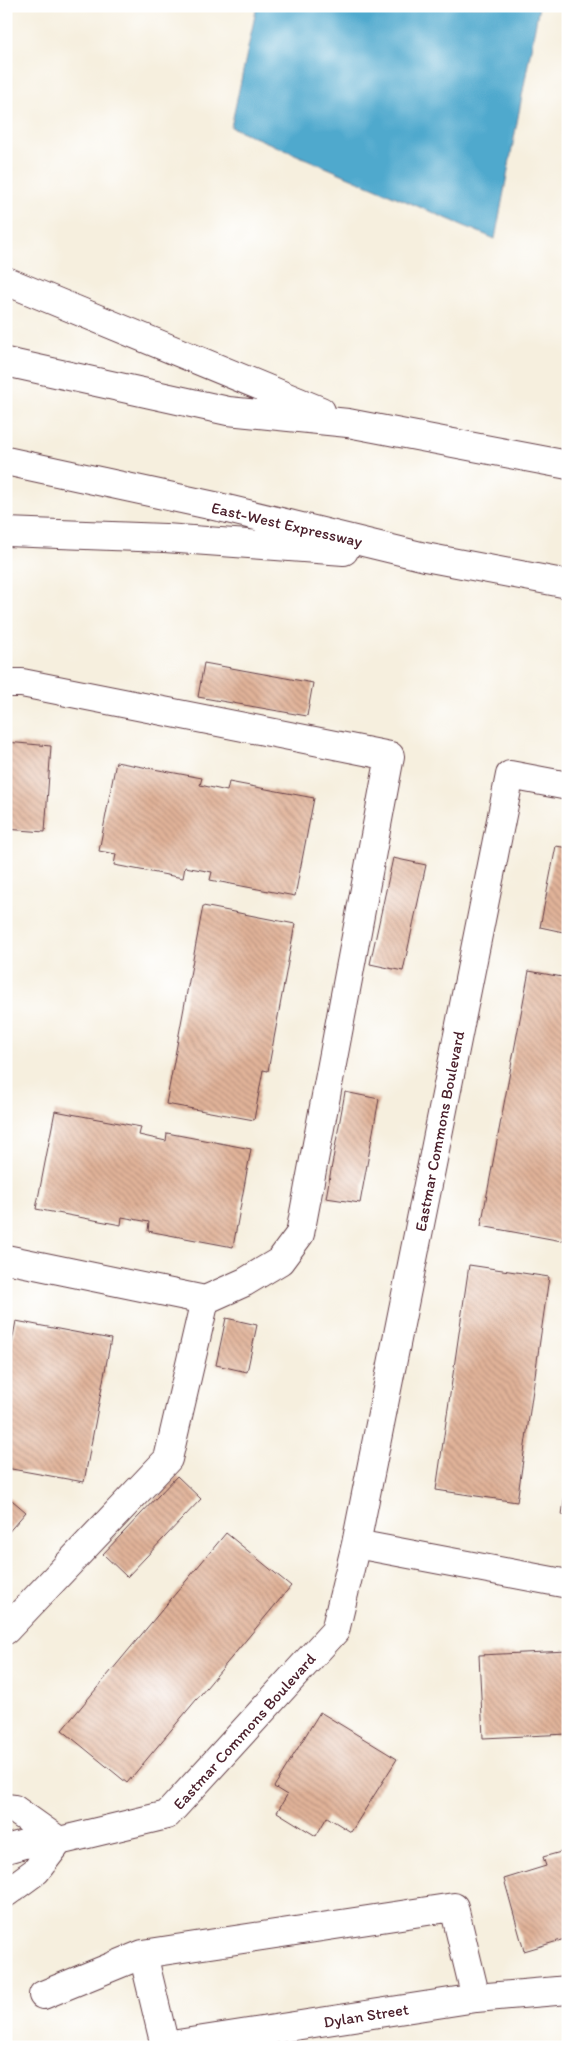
<svg xmlns="http://www.w3.org/2000/svg" width="574" height="2053" viewBox="0 0 574 2053" font-family="Itim,sans-serif">
<defs>
<pattern id="building-back-hatch" width="6" height="6" patternUnits="userSpaceOnUse" patternTransform="scale(1.25)"><rect width="6" height="6" fill="#e1b399"/><path d="M-1 5l2 2M0 0l6 6M5-1l2 2" fill="none" stroke="#b8917d"/></pattern>
</defs>
<rect width="100%" height="100%" fill="#fff"/>
<filter id="ink" filterUnits="userSpaceOnUse"><feTurbulence type="fractalNoise" baseFrequency=".02" numOctaves="2"/><feDisplacementMap in="SourceGraphic" scale="10" xChannelSelector="R" yChannelSelector="G"/><feConvolveMatrix kernelMatrix="1 2 1 2 8 2 1 2 1" color-interpolation-filters="sRGB"/></filter>
<filter id="wash" filterUnits="userSpaceOnUse"><feTurbulence type="fractalNoise" baseFrequency=".0096" numOctaves="4" result="noise"/><feDisplacementMap in="SourceGraphic" scale="20" xChannelSelector="R" yChannelSelector="G"/><feGaussianBlur stdDeviation="1.12" result="paint"/><feColorMatrix in="noise" values="0 0 0 0 0 0 0 0 0 0 0 0 0 0 0 0 0 1.4 0 .05"/><feComposite in="paint" operator="in"/></filter>
<g filter="url(#wash)">
<rect width="100%" height="100%" fill="#f6efde"/>
<!-- water -->
<path fill="#4fa9cd" stroke="#4c647c" d="M257 6H539L495 239 231 127Z"/>
<g id="blocks">
<!-- building -->
<path fill="url(#building-back-hatch)" d="M204 663 313 683 307 716 198 697Z
M6 742 51 746 45 832 6 829Z
M116 762 202 778 200 785 227 791 229 782 314 798 295 896 210 880 212 872 185 867 183 878 114 865 116 854 99 851Z
M556 846 568 848V933L540 927Z
M393 858 426 865 403 971 370 964Z
M203 906 295 924 268 1071 263 1070 254 1120 166 1104Z
M529 971 568 978V1211L562 1241 481 1226Z
M345 1092 379 1099 360 1203 326 1198Z
M55 1111 141 1127 139 1135 166 1141 167 1133 251 1149 233 1247 148 1231 149 1222 122 1217 121 1225 36 1209Z
M469 1265 549 1277 517 1502 436 1490Z
M226 1318 257 1325 247 1372 216 1365Z
M16 1321 111 1339 84 1482 6 1468V1373Z
M177 1476 201 1499 127 1577 103 1554Z
M567 1480H568V1516L562 1515Z
M6 1495 26 1512 6 1535Z
M226 1533 291 1586 127 1783 62 1730Z
M568 1651V1734L483 1738 479 1655Z
M320 1712 397 1759 351 1832 327 1817 316 1836 277 1812 287 1795 274 1787Z
M568 1850V1938L524 1951 504 1879 546 1866 543 1857Z"/>
</g>
</g>
<g filter="url(#ink)">
<use href="#blocks" fill-opacity="0" stroke="#643e46" stroke-width="1"/>
<g fill="none" stroke-linecap="round" stroke-linejoin="round">
<!-- minor casing -->
<g stroke="#643e46" stroke-width="30">
<path id="minor" d="M6 683H22L390 756 300 1234 280 1261 245 1282 205 1300 168 1459 6 1630
M568 786 510 775 356 1544 568 1584
M6 1259 205 1300
M6 1808 14 1809 59 1841
M6 1849 24 1844 59 1841 167 1815 335 1631 356 1544
M6 1893 36 1871 59 1841
M43 1995 143 1954
M476 1998 454 1907 143 1954 165 2046 476 1998 568 1990"/>
</g>
<!-- highway casing -->
<g stroke="#643e46" stroke-width="30">
<path id="highway" d="M6 281 321 411
M6 362 228 411 348 423 568 465
M6 461 219 507 425 557 568 584
M6 532 165 538 344 551"/>
</g>
<!-- minor -->
<use href="#minor" stroke="#fff" stroke-width="28"/>
<!-- highway -->
<use href="#highway" stroke="#fff" stroke-width="28"/>
</g>
</g>
<g text-anchor="middle" stroke-width="4" stroke-linejoin="round" paint-order="stroke">
<!-- street labels -->
<g font-size="16" fill="#4a1f2b" stroke="#fff">
<text transform="translate(287 524) rotate(13)" y="6">East-West Expressway</text>
<text transform="translate(439 1131) rotate(-79)" y="6">Eastmar Commons Boulevard</text>
<text transform="translate(244 1731) rotate(-48)" y="6">Eastmar Commons Boulevard</text>
<text transform="translate(366 2015) rotate(-9)" y="6">Dylan Street</text>
</g>
</g>
<!-- margin -->
<rect width="574" height="2053" fill="none" stroke="#fff" stroke-width="25"/>
</svg>
